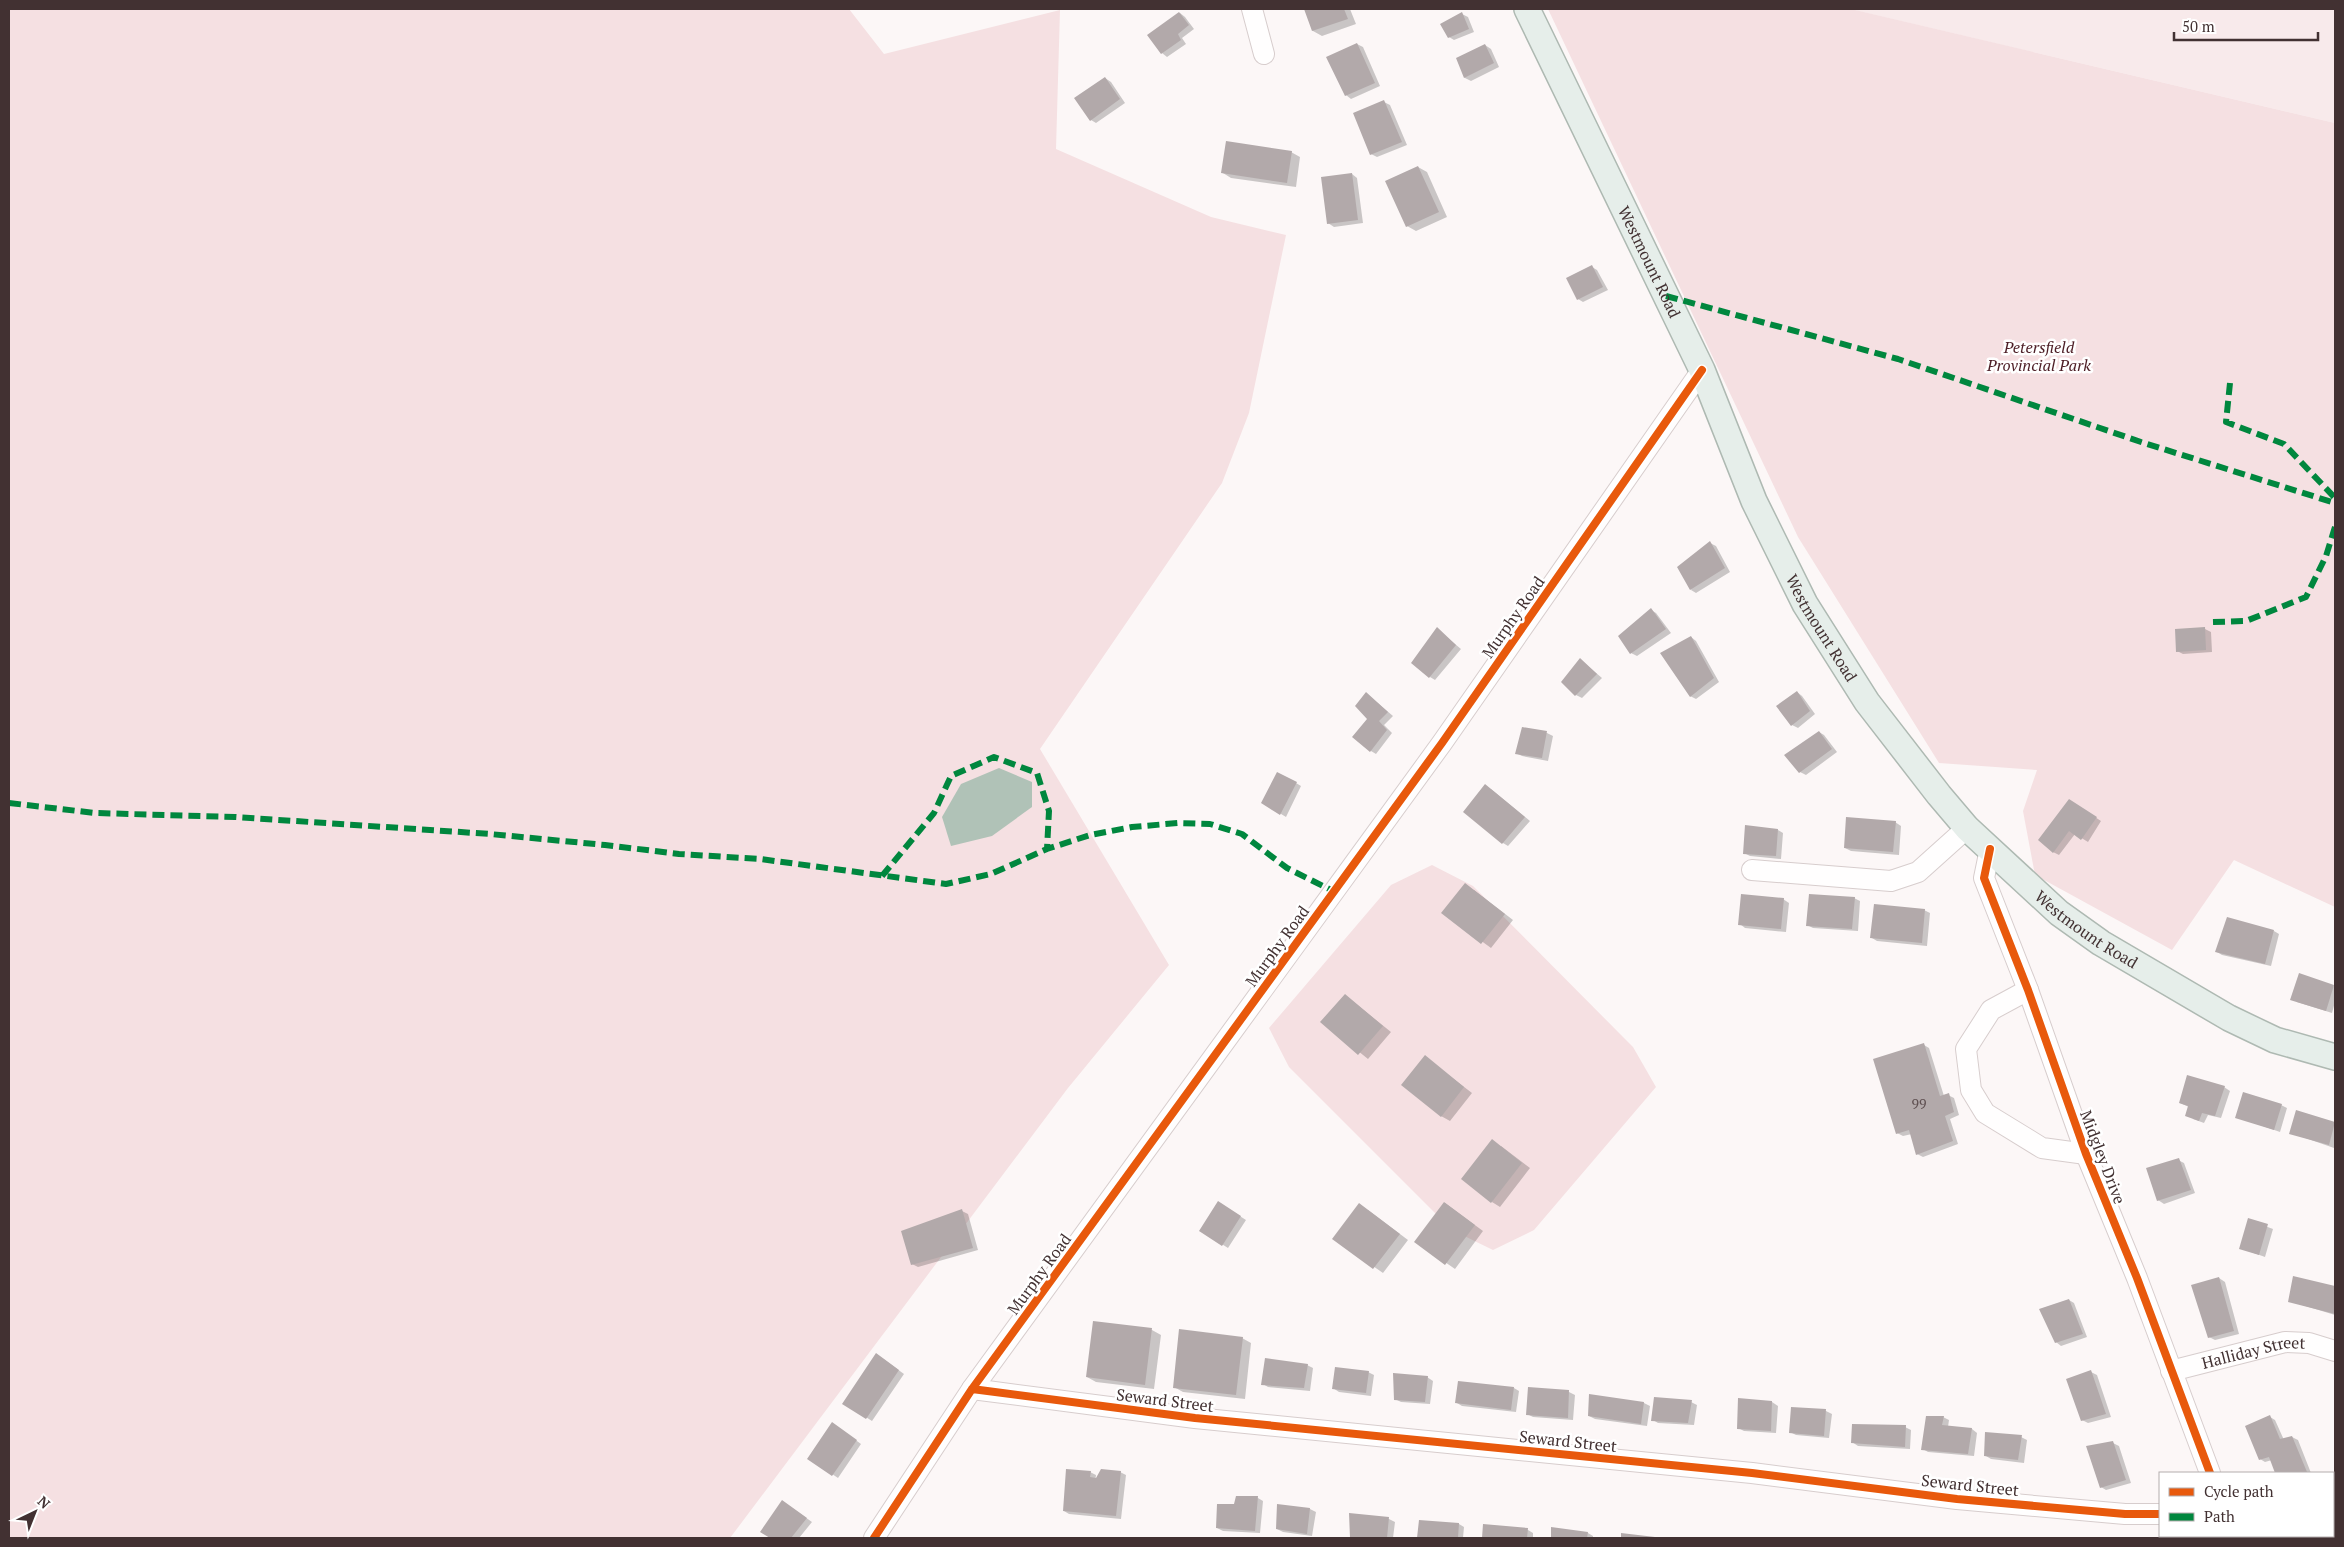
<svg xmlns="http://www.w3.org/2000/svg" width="2344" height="1547" viewBox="0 0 2344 1547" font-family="'PT Serif',serif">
<rect width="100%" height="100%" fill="#fcf7f7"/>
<!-- built -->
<path fill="#f8eaeb" d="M1850 9H2335V123Z"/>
<!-- green -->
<path fill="#f5e0e2" d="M9 9H849L884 54 1060 10 1056 149 1211 217 1286 235 1249 413 1222 483 1040 749 1169 965 1068 1088 730 1538H9Z
M1548 9H1851L2335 123V907L2234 860 2172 950 2035 875 2023 811 2037 770 1939 763 1798 537Z
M1432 865 1473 886 1633 1047 1656 1087 1534 1230 1493 1250 1452 1230 1289 1067 1269 1028 1391 885Z"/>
<!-- water -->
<path fill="#b0c2b7" d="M999 768 1032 782V807L992 836 951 846 942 817 961 784Z"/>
<!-- shadow -->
<path fill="#0003" d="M1306 9H1350L1356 24 1322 36 1313 31Z
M1180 13 1185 17 1194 29 1182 38 1186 44 1167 57 1162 53Z
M1462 14 1468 17 1474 32 1454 40 1449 37Z
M1357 44 1363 47 1380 86 1351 99 1346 95Z
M1485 45 1491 49 1499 67 1471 81 1465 78 1457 59Z
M1105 78 1111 82 1125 103 1096 123 1091 120Z
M1384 102 1390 105 1407 145 1377 157 1371 154Z
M1291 152 1300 157 1296 187 1231 178 1223 173Z
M1418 167 1427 172 1447 217 1416 231 1407 226Z
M1352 174 1357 178 1363 223 1334 227 1328 223Z
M1592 267 1597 270 1608 290 1583 302 1578 299Z
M1710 543 1716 546 1730 572 1696 593 1691 590Z
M1651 610 1656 613 1671 633 1637 656 1631 653Z
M1437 629 1461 649 1435 680 1430 677Z
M2205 629 2211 632 2212 652 2183 654 2177 651Z
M1691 637 1696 641 1719 682 1696 699 1690 696Z
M1581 660 1602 678 1582 698 1576 695Z
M1797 692 1802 696 1815 714 1798 728 1792 725Z
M1367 694 1393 716 1384 725 1392 733 1376 754 1371 751Z
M1523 728 1547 733 1553 736 1548 761 1522 756 1516 753Z
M1819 732 1824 735 1837 752 1806 775 1800 772Z
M1296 783 1301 786 1286 817 1263 803Z
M1491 789 1530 821 1508 846 1503 843Z
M2075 804 2101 821 2088 842 2075 834 2059 855 2053 852Z
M1895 822 1901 826 1899 855 1851 851 1845 848Z
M1778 830 1783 833 1781 859 1750 856 1744 853Z
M1474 890 1513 920 1491 948 1443 913Z
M1854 898 1860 901 1858 931 1813 928 1807 925Z
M1783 899 1789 903 1786 932 1745 928 1740 924Z
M1924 910 1930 913 1927 946 1877 941 1872 938Z
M2274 931 2279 934 2271 966 2222 955 2217 952Z
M2334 986 2335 1002 2332 1013 2297 1002Z
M1345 995 1391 1032 1368 1059 1322 1022Z
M1924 1045 1929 1048 1944 1096 1948 1095 1954 1098 1959 1115 1950 1119 1958 1144 1923 1157 1917 1154 1912 1134 1903 1136 1897 1133Z
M1425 1057 1472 1093 1450 1121 1441 1116Z
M2224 1087 2230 1091 2221 1118 2208 1115 2204 1123 2193 1119 2189 1107 2180 1103Z
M2281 1105 2287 1108 2280 1132 2237 1117Z
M2297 1112 2335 1123 2334 1148 2291 1133Z
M1501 1146 1530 1168 1500 1207 1492 1202Z
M2178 1160 2184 1163 2195 1193 2164 1204 2158 1200Z
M1445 1203 1483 1231 1455 1269 1416 1242Z
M1224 1206 1246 1220 1228 1248 1201 1231Z
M1368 1210 1408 1240 1383 1273 1334 1239Z
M962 1211 968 1214 978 1250 918 1267 912 1264Z
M2249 1220 2273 1229 2265 1257 2240 1248Z
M2219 1278 2225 1282 2239 1334 2215 1340 2209 1337Z
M2294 1278 2335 1288V1315L2289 1301Z
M2069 1300 2074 1303 2087 1337 2061 1346 2056 1342Z
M1094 1323 1152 1330 1161 1335 1154 1389 1096 1382 1087 1377Z
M1242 1338 1251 1343 1245 1399 1183 1392 1174 1387Z
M882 1358 904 1374 872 1421 844 1403Z
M1307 1365 1313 1368 1310 1391 1268 1387 1263 1384Z
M1368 1372 1374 1375 1371 1396 1339 1392 1333 1388Z
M2091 1372 2097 1375 2111 1417 2088 1423 2082 1420Z
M1427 1377 1433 1381 1430 1404 1401 1402 1395 1399Z
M1514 1388 1519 1391 1516 1412 1462 1406 1457 1403Z
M1569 1392 1575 1395 1573 1420 1533 1417 1527 1414Z
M1590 1396 1644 1403 1650 1406 1647 1426 1595 1419 1589 1416Z
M1739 1400 1772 1402 1778 1406 1776 1433 1744 1431 1738 1428Z
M1691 1402 1697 1405 1694 1425 1658 1423 1653 1420Z
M1792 1409 1826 1411 1832 1414 1829 1438 1796 1435 1790 1432Z
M1943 1417 1949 1420 1948 1427 1972 1429 1977 1433 1974 1456 1928 1452 1923 1449Z
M2270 1417 2275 1420 2284 1440 2292 1437 2298 1440 2311 1473H2276L2272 1460 2265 1462 2260 1459Z
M838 1427 861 1444 838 1478 832 1474Z
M1905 1427 1911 1430 1910 1449 1858 1446 1852 1442Z
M2021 1437 2027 1440 2024 1463 1991 1459 1986 1456Z
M2113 1443 2119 1446 2131 1483 2106 1490 2101 1487Z
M1090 1472 1096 1475 1095 1483 1120 1472 1126 1475 1121 1519 1069 1514 1064 1511Z
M1258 1498 1263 1501 1260 1533 1223 1531 1217 1528 1236 1505Z
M788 1505 812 1522 799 1538H772L762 1531Z
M1278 1506 1310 1509 1316 1512 1312 1536 1283 1532 1277 1529Z
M1350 1514 1389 1519 1395 1522 1393 1538H1351Z
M1420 1521 1459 1524 1464 1527 1463 1538H1418Z
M1485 1525 1528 1530 1533 1533V1538H1484Z
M1552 1528 1588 1533 1593 1536V1538H1552Z
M2285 1536H2325L2326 1538H2286Z"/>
<!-- building -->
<path fill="#b2a9aa" d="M1304 9H1344L1348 19 1312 31Z
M1179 12 1189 25 1178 34 1181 40 1161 54 1147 35Z
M1462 12 1469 29 1448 38 1440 24Z
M1357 43 1375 83 1345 96 1326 57Z
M1485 44 1494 63 1464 78 1456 58Z
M1105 77 1120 99 1090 121 1074 98Z
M1384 100 1402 142 1370 155 1353 113Z
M1226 141 1292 151 1287 183 1221 173Z
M1418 166 1439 212 1406 227 1385 181Z
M1352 173 1358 220 1327 224 1321 177Z
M1592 265 1603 287 1577 300 1566 278Z
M1710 541 1725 568 1690 590 1677 567Z
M1651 608 1666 629 1630 654 1618 636Z
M1437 627 1456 645 1429 678 1411 663Z
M2205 627 2206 650 2176 652 2175 629Z
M1691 636 1714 678 1690 697 1660 653Z
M1580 658 1597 674 1575 696 1561 682Z
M1797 691 1810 711 1791 726 1776 706Z
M1366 692 1388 712 1379 721 1387 730 1370 752 1352 737 1367 719 1355 706Z
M1522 727 1547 731 1542 758 1515 754Z
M1819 731 1832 749 1799 773 1784 755Z
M1277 772 1297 782 1280 815 1261 803Z
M1485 784 1525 817 1502 844 1463 812Z
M2069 799 2097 817 2081 840 2069 831 2053 853 2038 840Z
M1846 817 1896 821 1893 852 1844 848Z
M1745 825 1778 829 1776 856 1743 854Z
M1465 883 1505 914 1481 944 1441 913Z
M1741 894 1784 898 1781 929 1738 925Z
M1809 894 1855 897 1852 929 1806 926Z
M1874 904 1925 909 1922 943 1870 938Z
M2227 917 2274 930 2265 964 2215 952Z
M2299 973 2334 985 2326 1011 2290 1000Z
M1345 994 1383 1026 1358 1055 1320 1022Z
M1924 1043 1940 1096 1949 1093 1954 1112 1945 1116 1953 1141 1916 1155 1909 1130 1896 1134 1873 1059Z
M1425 1055 1464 1087 1441 1117 1401 1085Z
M2187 1075 2225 1086 2215 1116 2202 1113 2199 1121 2185 1116 2188 1106 2179 1103Z
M2243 1092 2282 1104 2274 1130 2235 1118Z
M2296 1110 2335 1122 2329 1145 2289 1134Z
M1492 1139 1522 1163 1491 1203 1461 1179Z
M2179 1158 2191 1190 2157 1201 2146 1168Z
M1218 1201 1241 1216 1222 1246 1199 1231Z
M1444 1202 1475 1225 1445 1265 1414 1242Z
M1359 1203 1400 1234 1373 1269 1332 1239Z
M962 1209 973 1248 911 1265 901 1231Z
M2248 1218 2268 1224 2259 1255 2239 1249Z
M2293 1276 2335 1286V1314L2288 1302Z
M2219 1277 2234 1331 2208 1338 2191 1285Z
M2069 1299 2083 1334 2055 1343 2039 1309Z
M1093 1321 1152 1328 1145 1385 1086 1377Z
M1179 1329 1243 1337 1236 1395 1173 1388Z
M876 1353 899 1370 866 1419 842 1404Z
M1265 1358 1308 1364 1304 1388 1261 1385Z
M1335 1367 1369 1371 1366 1393 1332 1389Z
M2091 1370 2106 1414 2081 1421 2066 1379Z
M1393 1373 1428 1376 1425 1402 1394 1400Z
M1458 1381 1514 1387 1511 1410 1455 1403Z
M1528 1387 1569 1390 1568 1418 1526 1415Z
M1589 1394 1644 1402 1641 1424 1588 1416Z
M1654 1397 1692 1400 1688 1423 1651 1421Z
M1738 1398 1772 1401 1771 1431 1737 1429Z
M1791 1407 1826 1409 1824 1436 1789 1433Z
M2270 1415 2280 1439 2292 1436 2307 1472 2275 1473 2269 1457 2259 1460 2245 1426Z
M1926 1416H1944L1942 1425 1972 1428 1968 1454 1921 1450Z
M832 1422 857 1440 832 1476 807 1459Z
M1852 1424 1906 1425 1905 1447 1851 1443Z
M1985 1432 2022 1435 2018 1460 1984 1456Z
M2113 1441 2126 1480 2100 1488 2086 1446Z
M1066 1469 1091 1471 1090 1477 1096 1478 1101 1469 1121 1471 1116 1516 1063 1511Z
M1236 1496H1258L1255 1531 1216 1528 1217 1504H1234Z
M782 1500 807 1518 791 1538H770L760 1532Z
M1277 1504 1310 1508 1307 1534 1276 1529Z
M1349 1513 1389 1517 1387 1538H1350Z
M1419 1520 1459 1523 1458 1538H1417Z
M1483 1524 1528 1528 1527 1538H1482Z
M1551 1527 1588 1532 1587 1538H1551Z
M1621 1533 1655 1537V1538H1621Z
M2284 1536H2321L2322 1538H2285Z"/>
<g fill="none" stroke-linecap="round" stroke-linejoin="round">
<!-- minor casing -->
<g stroke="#d7cdcd" stroke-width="22">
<g id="minor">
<path d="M1252 9 1264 54"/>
<path d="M1990 849 1984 878 2028 990 2086 1154 2137 1278 2210 1473"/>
<path d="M1752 870 1891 881 1918 872 1967 828"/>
<path d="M2028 990 1991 1010 1966 1049 1971 1090 1985 1113 2042 1148 2086 1154"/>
<path id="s1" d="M2171 1371 2285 1342 2309 1343 2335 1351"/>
<path d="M972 1389 1195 1418 1752 1473 1957 1499 2125 1514H2160"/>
<path d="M2235 1536 2236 1538"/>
<path d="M874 1538 972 1389 1442 743 1702 370"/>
</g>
</g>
<!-- major casing -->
<g stroke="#aeb9b2" stroke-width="28">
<g id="major">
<path id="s2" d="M1527 9 1702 370 1754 501 1805 604 1867 702 1939 795 1967 828 2059 913 2101 943 2229 1018 2275 1040 2335 1057"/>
</g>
</g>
<!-- minor -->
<use href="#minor" stroke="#fffefe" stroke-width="20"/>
<!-- major -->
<use href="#major" stroke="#e6eeea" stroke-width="25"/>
<!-- quiet -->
<path stroke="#00873e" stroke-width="6" stroke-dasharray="12 6" stroke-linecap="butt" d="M1666 296 1898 359 2141 442 2335 503
M2230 383 2226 422 2284 444 2335 498
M2213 622 2246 621 2306 597 2326 556 2335 527
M9 803 95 813 235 817 490 834 605 845 679 854 760 859 946 884 991 874 1047 849 1090 835 1132 827 1178 823 1210 824 1242 834 1287 868 1333 891
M882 876 934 813 951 776 994 757 1037 773 1049 811 1047 849"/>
<!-- cycleway casing -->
<g stroke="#fff" stroke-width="11">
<path id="cycleway" d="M1990 849 1984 878 2028 990 2086 1154 2137 1278 2210 1473
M972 1389 1195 1418 1752 1473 1957 1499 2125 1514H2160
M874 1538 972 1389 1442 743 1702 370"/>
</g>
<!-- cycleway -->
<use href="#cycleway" stroke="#e8590c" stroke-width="8"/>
</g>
<g text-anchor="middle" stroke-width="5" stroke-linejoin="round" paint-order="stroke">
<!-- number labels -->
<g font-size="14" fill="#5e4f50">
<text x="1919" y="1109">99</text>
</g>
<!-- street labels -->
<g font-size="16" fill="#423132" stroke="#fff">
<text dy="6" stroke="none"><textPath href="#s2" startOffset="281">Westmount Road</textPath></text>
<text transform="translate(1513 617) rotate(-55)" y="6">Murphy Road</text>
<text dy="6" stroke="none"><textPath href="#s2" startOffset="686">Westmount Road</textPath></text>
<text dy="6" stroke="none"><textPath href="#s2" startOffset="1091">Westmount Road</textPath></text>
<text transform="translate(1277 946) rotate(-54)" y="6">Murphy Road</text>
<text transform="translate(2103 1157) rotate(69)" y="6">Midgley Drive</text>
<text transform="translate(1039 1274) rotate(-54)" y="6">Murphy Road</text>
<text dy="6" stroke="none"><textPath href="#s1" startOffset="85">Halliday Street</textPath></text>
<text transform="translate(1165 1400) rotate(7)" y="6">Seward Street</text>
<text transform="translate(1568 1441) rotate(6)" y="6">Seward Street</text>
<text transform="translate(1970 1485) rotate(6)" y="6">Seward Street</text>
</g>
<!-- park labels -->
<g font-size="16" font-style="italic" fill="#4d1e26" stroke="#fff">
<text x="2039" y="353">Petersfield<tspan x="2039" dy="18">Provincial Park</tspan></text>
</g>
</g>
<!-- border -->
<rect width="2344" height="1547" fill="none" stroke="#423132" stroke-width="20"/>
<!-- legend -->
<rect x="2159" y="1472" width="175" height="65" fill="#ffffff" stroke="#b3adad"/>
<rect x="2169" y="1488" width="25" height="8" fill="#e8590c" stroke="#b3adad"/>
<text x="2204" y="1497" font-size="15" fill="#423132">Cycle path</text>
<rect x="2169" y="1513" width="25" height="8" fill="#00873e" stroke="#b3adad"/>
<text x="2204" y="1522" font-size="15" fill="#423132">Path</text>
<!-- north arrow -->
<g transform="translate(35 1512) rotate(43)" stroke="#ffffff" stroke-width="4" paint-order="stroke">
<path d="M0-4L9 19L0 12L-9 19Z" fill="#423132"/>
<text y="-8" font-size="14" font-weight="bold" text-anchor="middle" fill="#423132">N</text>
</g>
<!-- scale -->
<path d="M2174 32v8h144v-8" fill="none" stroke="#423132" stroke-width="2.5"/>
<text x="2182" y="32" font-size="15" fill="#423132" stroke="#ffffff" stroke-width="4" paint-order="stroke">50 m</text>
</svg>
